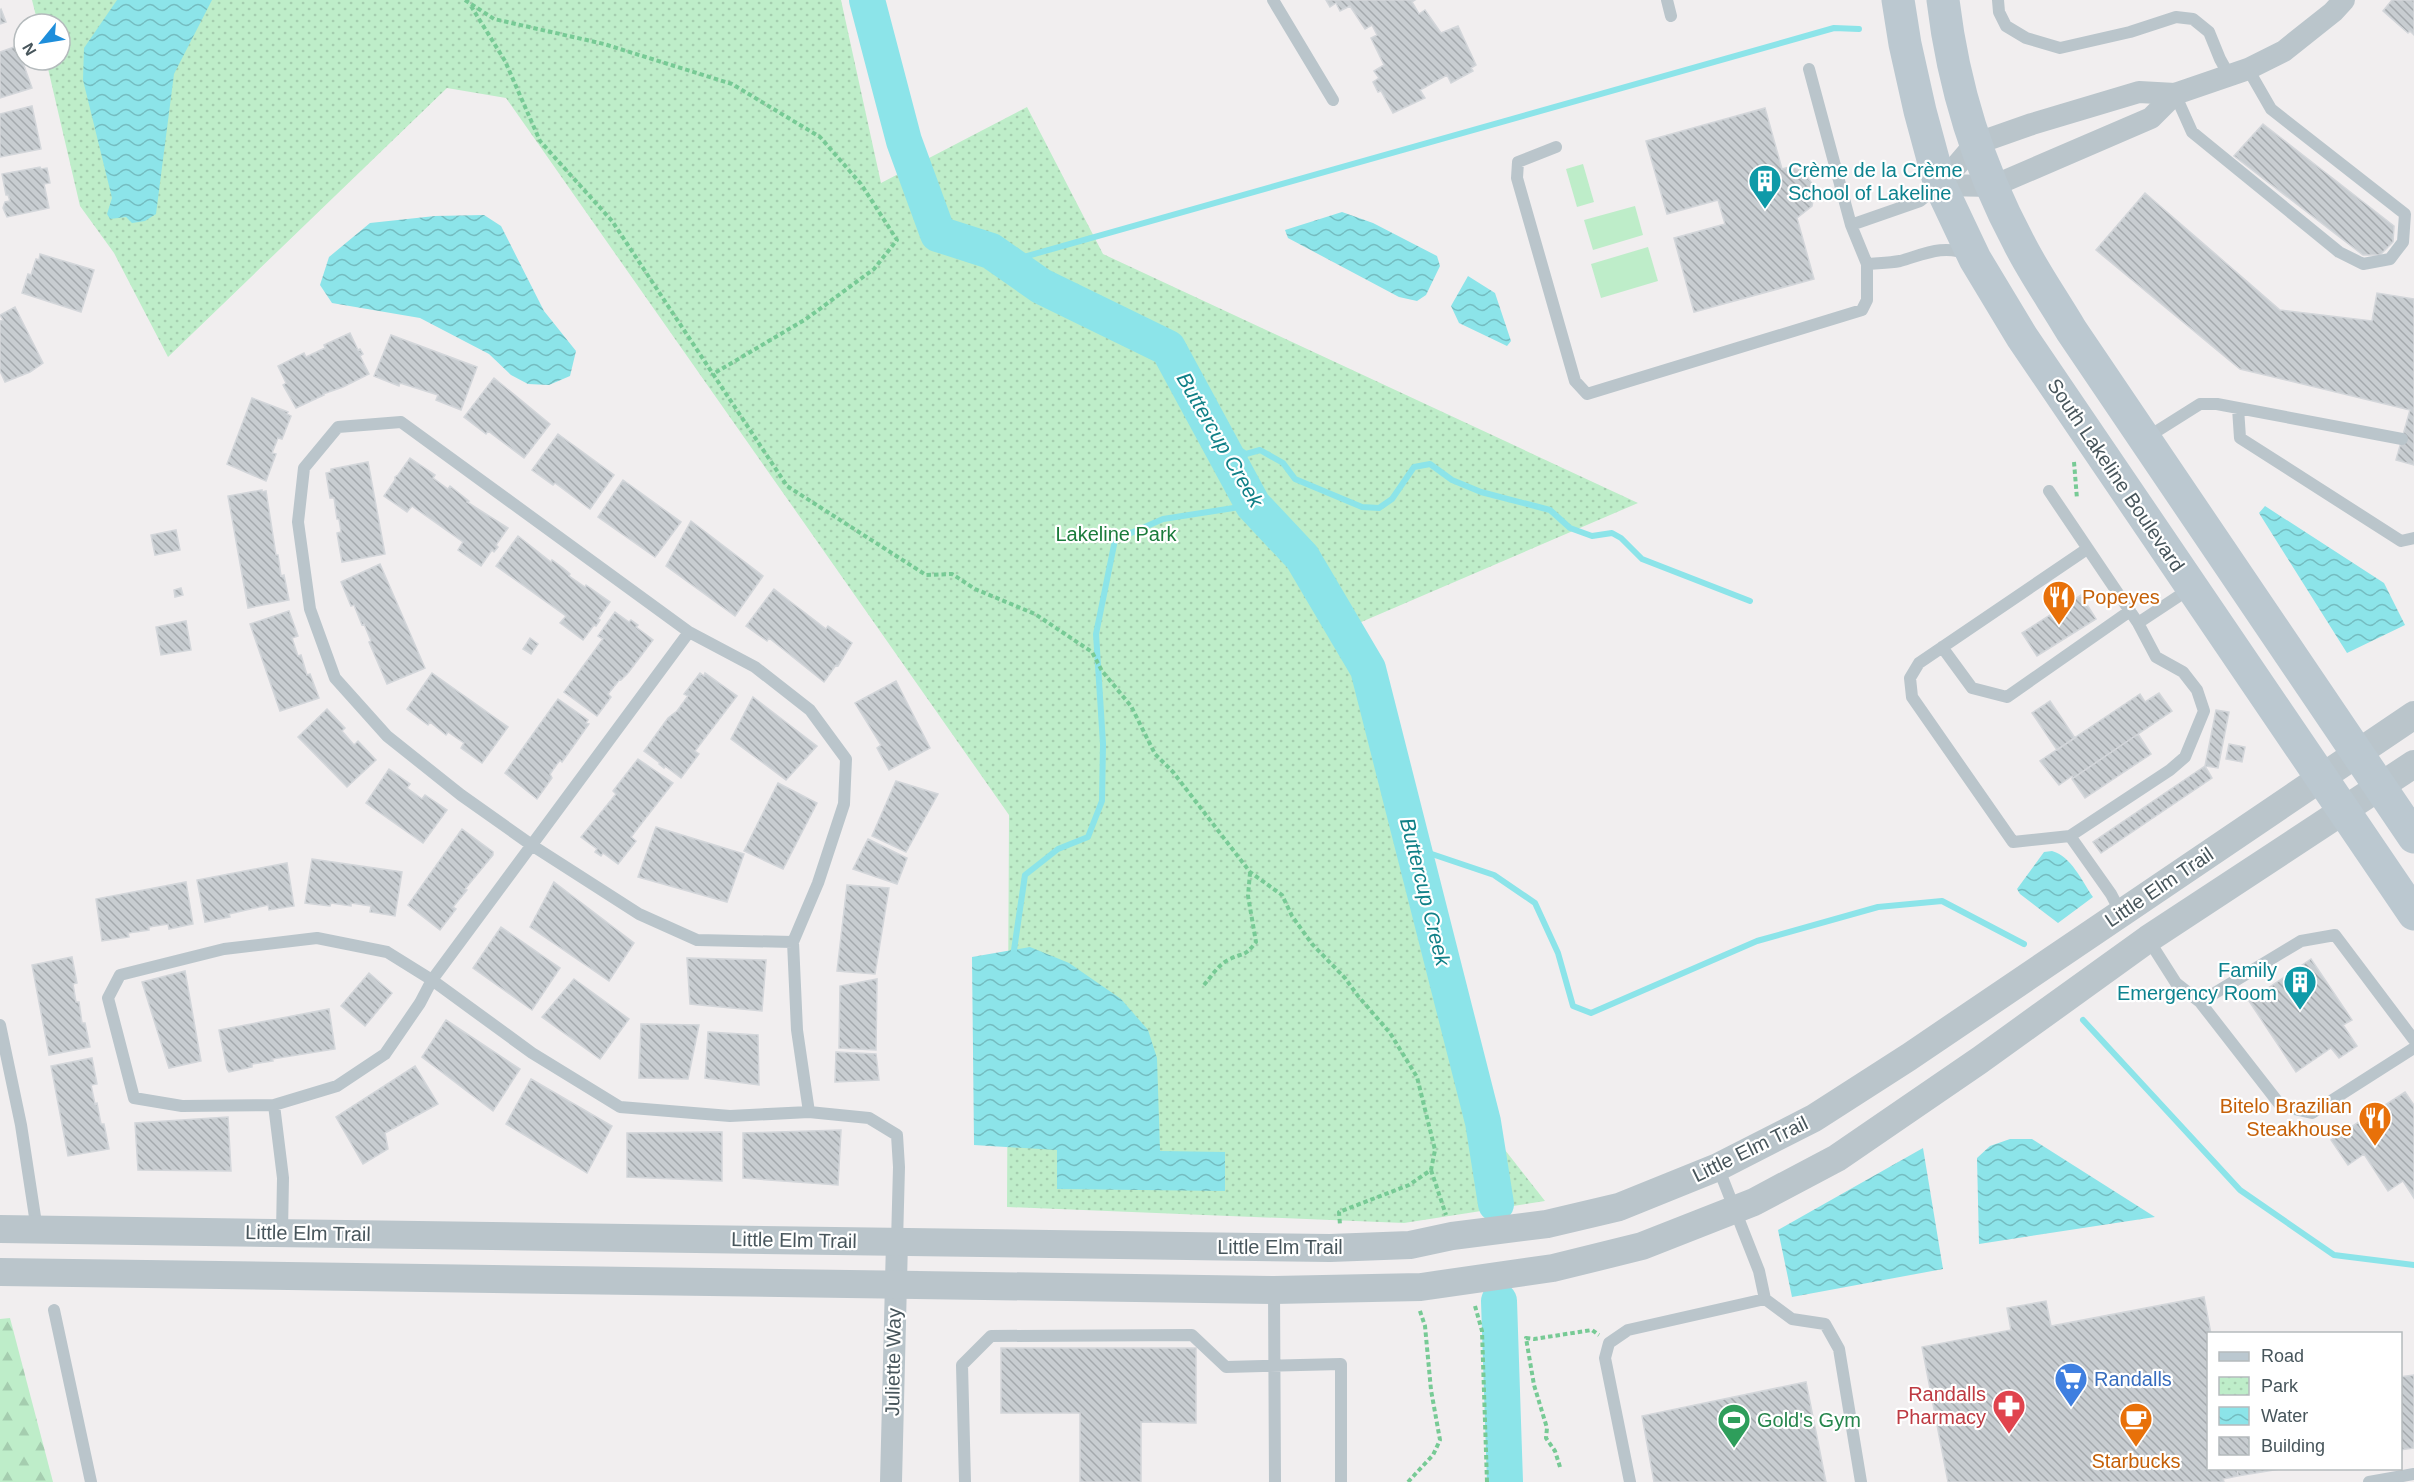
<svg xmlns="http://www.w3.org/2000/svg" width="2414" height="1482" viewBox="0 0 2414 1482" font-family="Arial,sans-serif">
<defs>
<pattern id="forest-firs" width="22" height="20" patternUnits="userSpaceOnUse" patternTransform="scale(1.5)"><rect width="22" height="20" fill="#beedc9"/><path d="M5 1l3.5 6h-7zM16 11l3.5 6h-7z" fill="#a5cdaf"/></pattern>
<pattern id="park-dots" width="8" height="8" patternUnits="userSpaceOnUse" patternTransform="scale(1.5)"><rect width="8" height="8" fill="#beedc9"/><path d="M2 2h.1M6 6h.1" fill="none" stroke="#a5cdaf" stroke-width="1.8" stroke-linecap="round"/></pattern>
<pattern id="water-waves" width="16" height="10" patternUnits="userSpaceOnUse" patternTransform="scale(1.5)"><rect width="16" height="10" fill="#8ce4e9"/><path d="M0 5q4-4 8 0t8 0" fill="none" stroke="#74bcc0"/></pattern>
<pattern id="building-back-hatch" width="6" height="6" patternUnits="userSpaceOnUse" patternTransform="scale(1.5)"><rect width="6" height="6" fill="#c8cdd1"/><path d="M-1 5l2 2M0 0l6 6M5-1l2 2" fill="none" stroke="#a4a9ad"/></pattern>
</defs>
<rect width="100%" height="100%" fill="#f1eeef"/>
<!-- forest -->
<path fill="url(#forest-firs)" d="M10 1318 53 1482H0V1319Z"/>
<!-- park -->
<path fill="url(#park-dots)" d="M32 0H841L881 183 1027 107 1103 254 1638 503 1345 629 1483 1122 1545 1201 1404 1223 1007 1207 1009 815 506 98 447 88 168 357 114 253 80 206 46 60H60V24H38Z"/>
<!-- garden -->
<path fill="#beedc9" d="M1583 164 1594 202 1577 207 1566 169Z
M1635 206 1643 235 1593 250 1584 220Z
M1648 247 1658 281 1601 298 1591 264Z"/>
<!-- water -->
<path fill="url(#water-waves)" d="M117 0H212L174 74 156 214 145 221 132 223 126 217 110 219 107 214 112 198 83 80 84 48Z
M1342 212 1373 223 1437 256 1440 266 1426 295 1417 301 1399 297 1288 238 1285 230Z
M484 215 501 226 544 311 576 351 570 376 549 385 528 384 511 375 489 354 420 318 332 303 320 285 329 257 370 223 435 216Z
M1468 276 1495 293 1511 341 1507 346 1459 323 1451 306Z
M2265 506 2384 583 2405 625 2347 653 2259 513Z
M2052 851C2071 856 2082 881 2093 897L2058 923 2020 894 2017 889 2044 852Z
M1030 947 1069 963 1121 999 1148 1030 1157 1058 1160 1151 1225 1152V1191L1057 1189V1150L974 1145 972 957Z
M2010 1139H2032L2155 1217 1979 1244 1977 1158 1990 1146Z
M1923 1148 1943 1269 1792 1297 1778 1230Z"/>
<g fill="none" stroke-linecap="round" stroke-linejoin="round">
<!-- stream -->
<path stroke="#8ce4e9" stroke-width="6" d="M1006 262 1834 28 1859 29
M1215 434 1246 454 1260 450 1283 463 1295 479 1362 507 1379 508 1392 499 1414 467 1430 464 1452 480 1481 492 1550 510 1570 528 1592 536 1612 533 1621 538 1642 559 1750 601
M1414 848 1494 875 1535 903 1558 953 1573 1006 1591 1013 1757 941 1878 907 1942 901 2024 944
M1013 957 1025 875 1058 849 1088 837 1102 801 1103 744 1096 634 1115 540 1163 519 1253 505
M2083 1020 2240 1190 2334 1255 2414 1265"/>
<!-- river -->
<path stroke="#8ce4e9" stroke-width="36" d="M867 0 904 141 938 234 991 251 1041 286 1168 348 1253 505 1302 557 1368 669 1483 1122 1496 1204
M1499 1301 1505 1482"/>
</g>
<!-- building -->
<path fill="url(#building-back-hatch)" stroke="#d3d6da" stroke-width="1.5" d="M1326 0H1415L1412 2 1419 14 1425 10 1441 33 1458 26 1476 65 1471 68 1473 71 1451 83 1447 75 1420 90 1425 98 1393 113 1381 91 1378 92 1373 82 1379 78 1374 71 1384 65 1371 38 1377 35 1372 25 1365 29 1350 6 1340 11 1336 3 1330 7Z
M2392 0H2414V35L2410 31 2408 33 2383 11Z
M1 9 6 22 0 24V10Z
M17 46 32 88 0 98V52Z
M32 106 41 149 0 157V114Z
M1765 108 1782 169 1789 167 1803 171 1813 185 1814 195 1812 206 1797 218 1814 279 1694 312 1674 238 1725 224 1718 200 1667 214 1646 141Z
M2263 124 2394 226 2393 242 2380 255H2363L2234 156Z
M40 167 41 169 47 168 50 183 44 184 49 208 7 217 3 208 5 202 10 201 8 195H6L2 174Z
M2145 193 2280 310 2372 321 2377 293 2414 299V465L2396 460 2410 410 2240 369 2096 250Z
M40 254 94 270 81 312 22 293 28 274 31 275 36 259 39 260Z
M15 307 43 363 30 372 5 382 0 371V321L3 320 0 315Z
M350 333 358 350 360 349 363 354 360 356 369 374 343 387 323 394 324 395 296 408 283 385 286 383 278 366 304 353 306 357 325 348 324 345Z
M391 335 477 367 461 410 436 400 438 395 400 383 399 386 374 376Z
M494 378 550 424 524 458 488 431 486 434 464 417Z
M252 398 288 412 287 414 291 416 282 439 278 438 272 453 276 454 266 481 227 464Z
M558 434 614 475 590 509 555 483 553 485 532 470Z
M410 458 435 475 433 478 448 489 450 486 469 501 467 502 508 528 496 545 498 547 494 552 492 550 481 566 458 550 463 542 412 506 407 512 384 496 395 480V477L398 475Z
M368 462 385 554 342 562 337 533 341 532 339 519H337L334 498H330L326 473 331 472V469Z
M623 480 681 522 655 557 598 517Z
M262 490V492L266 491 276 555H278L281 576 284 575 289 600 248 608 228 496Z
M691 521 763 576 735 616 666 566Z
M176 530 180 550 155 555 151 535Z
M518 536 551 562 552 560 563 568 570 574 569 576 585 587 586 585 610 602 598 619 600 620 596 626 594 625 583 640 560 623 566 616 496 566Z
M380 564 425 668 387 684 369 642 371 641 364 624 362 625 354 605 351 606 341 582Z
M181 588 183 595 175 597 174 590Z
M774 589 826 629 828 626 852 643 838 666 836 665 824 682 769 638 767 641 746 626Z
M2081 595 2096 619 2037 656 2022 633Z
M289 611 298 636 292 638 298 656 301 655 307 675 310 674 319 698 280 711 250 624Z
M615 612 629 622 631 620 638 625 636 627 653 640 628 673 621 680 620 679 608 694 611 697 597 716 564 692 603 639 598 636Z
M186 621 191 650 161 655 156 627Z
M530 638 538 644 531 654 523 649Z
M432 673 508 727 482 763 461 748 464 743 448 732 446 735 430 722 428 725 407 709Z
M700 673 704 676 705 673 737 696 695 751 699 754 681 778 665 766 664 768 659 764 660 763 644 751 668 718 677 711 688 696 684 694Z
M896 681 930 748 889 770 877 748 881 745 855 703Z
M2159 693 2172 711 2073 778 2072 776 2059 785 2040 761 2140 694 2145 702Z
M753 697 817 746 786 780 731 739Z
M558 699 588 720 586 723 589 724 562 762 560 760 550 774 552 778 537 799 505 773Z
M2050 701 2075 738 2057 750 2032 713Z
M327 709 345 728 342 731 354 745 358 741 376 760 347 787 298 737Z
M2216 710 2229 712 2218 768 2205 766Z
M2138 734 2151 754 2085 798 2072 779Z
M2229 744 2245 747 2242 762 2226 759Z
M638 759 673 783 631 837 636 841 618 864 603 853 601 856 595 852 597 849 581 837 616 794 613 791Z
M2205 766 2212 778 2101 853 2093 842Z
M389 769 410 784 407 788 422 799 425 795 447 810 423 843 366 803Z
M896 781 938 794 906 852 872 836Z
M778 783 817 803 783 869 744 851Z
M656 827 744 854 727 902 638 877Z
M462 829 493 852V855L465 889 467 890 453 907 456 909 440 930 408 905Z
M868 839 907 858 897 884 853 869Z
M312 859 402 872 395 916 370 912 371 906 351 903V906L331 903 330 906 305 903Z
M287 863 294 906 269 910 268 905 229 914 230 917 205 922 197 880Z
M186 882 193 924 169 929 168 924 149 927V930L128 933 129 937 102 941 96 899Z
M554 882 634 943 609 981 530 927Z
M847 885 889 888 875 974 837 971Z
M501 927 560 968 532 1010 473 968Z
M72 957 77 983 73 984 76 1002H79L82 1023H85L90 1047 49 1055 32 965Z
M687 958 766 960 762 1011 690 1004Z
M2311 959 2352 1020 2343 1025 2357 1046 2339 1058 2331 1048 2296 1072 2249 1001Z
M185 971 201 1061 169 1068 142 982Z
M369 973 392 993 365 1026 341 1006Z
M574 979 629 1019 600 1059 542 1017Z
M877 979 876 1050 839 1048 840 986Z
M329 1009 335 1049 272 1059 273 1061 252 1064V1067L229 1072 227 1069 219 1030Z
M446 1020 520 1069 493 1111 422 1057Z
M641 1024 699 1025 688 1079 639 1078Z
M708 1032 758 1035 759 1085 705 1078Z
M836 1052 876 1054 879 1080 835 1082Z
M92 1058 97 1084 91 1085 95 1104 97 1103 101 1124H104L109 1149 68 1156 51 1066Z
M415 1066 438 1104 385 1133 388 1149 363 1164 336 1117Z
M531 1079 612 1126 587 1173 506 1124Z
M2405 1092 2414 1105V1198L2403 1181 2388 1191 2364 1154 2348 1165 2331 1140Z
M228 1117 231 1171 138 1170 135 1123Z
M841 1130 838 1185 743 1178V1133Z
M722 1132V1181L627 1177V1133Z
M2204 1297 2211 1334H2208V1468H2237L2238 1476 2223 1479 2224 1482H1948L1922 1347 2011 1330 2007 1308 2046 1301 2051 1326Z
M1001 1348H1196V1423L1141 1422V1482H1080V1413H1001Z
M2414 1375V1448L2400 1450V1377Z
M1806 1382 1826 1482H1654L1642 1416Z
M2237 1468H2286L2238 1476Z"/>
<g fill="none" stroke-linecap="round" stroke-linejoin="round">
<!-- path -->
<path stroke="#77ca95" stroke-width="4" stroke-dasharray="4.5 3" stroke-linecap="butt" d="M465 0 494 19 604 44 732 84 820 137 861 184 897 240 874 269 806 319 713 374 787 486 926 575 952 574 975 589 1035 614 1092 652 1102 671 1131 706 1155 754 1173 772 1250 872 1282 895 1292 916 1312 944 1345 978 1358 996 1390 1033 1417 1077 1435 1150 1431 1170 1409 1185 1339 1212 1340 1225
M471 6 505 61 540 141 612 221 713 374
M2074 462 2077 499
M1204 985C1211 977 1218 965 1228 960 1243 952 1244 958 1256 942L1248 896 1250 873
M1431 1170 1446 1215
M1475 1306 1482 1331 1487 1482
M1560 1467 1555 1451 1546 1438 1547 1428 1534 1385 1526 1338 1534 1339 1592 1330 1599 1335
M1408 1482 1433 1455 1440 1440 1431 1390 1425 1326 1419 1308"/>
<!-- service -->
<path stroke="#bac5cb" stroke-width="12" d="M1273 0 1333 100
M1667 0 1671 16
M1998 0 1999 12 2006 26 2026 38 2060 48 2130 32 2176 17 2193 19 2209 32 2220 59 2230 77
M2175 94 2192 132 2339 252 2363 264 2390 259 2403 242 2405 214 2271 109 2248 69
M1556 147 1518 162 1517 178 1575 381 1587 394 1862 310 1867 300V264L1851 225 1809 69
M1851 225 1920 201 1939 186
M1867 264C1877 263 1889 263 1900 261 1922 255 1945 243 1968 255
M2238 408 2240 438 2401 541 2414 538
M2146 438 2200 404H2217L2402 439
M2049 491 2138 623 2191 588
M2087 549 1919 663 1910 678 1912 697 2013 842 2070 836 2111 894 2121 913
M689 632 755 667 810 710 846 759 844 804 818 883 793 942 797 1030 809 1112
M1942 647 1972 688 2007 697 2130 611
M2070 836 2170 770 2185 757 2204 711 2197 690 2183 672 2156 657 2138 623
M2148 939 2176 983 2200 1002 2281 1106 2312 1113 2414 1048
M2200 1002 2301 941 2335 935 2414 1040
M0 1025 21 1125 37 1230
M274 1105 337 1086 385 1054 420 1003 432 980 532 1053 620 1107 730 1116 809 1112 869 1118 897 1135 899 1167 897 1242
M282 1232 283 1178 274 1105 182 1106 134 1098 108 998 120 975 224 949 317 938 387 952 432 980 689 632 401 422 338 427 304 468 298 522 310 609 335 678 387 736 461 795 533 846 639 914 697 940 793 942
M1274 1290 1275 1482
M1765 1299 1792 1319 1825 1324 1839 1349 1861 1482
M54 1310 91 1482
M965 1482 962 1365 991 1336 1192 1335 1226 1367 1341 1364V1482
M1630 1482 1605 1358 1609 1343 1628 1330 1765 1299 1759 1271 1718 1167
M2369 1482 2414 1474"/>
<!-- minor -->
<path stroke="#bac5cb" stroke-width="22" d="M1940 185 1975 144 2032 124 2139 92 2175 94 2248 69 2284 51 2333 12 2344 0
M1940 185 1993 186 2151 118 2175 94
M891 1482 897 1242"/>
<!-- tertiary -->
<path stroke="#bac5cb" stroke-width="28" d="M0 1229 1330 1248 1410 1245 1452 1236 1547 1224 1619 1207 1718 1167 1814 1118 1909 1057 2414 715
M0 1272 1274 1290 1421 1287 1553 1268 1642 1246 1754 1202 1837 1158 1980 1060 2148 939 2414 764"/>
<!-- secondary -->
<path stroke="#bbc8d0" stroke-width="33" d="M1898 0 1905 44 1920 111 1940 185 1975 259 2022 337 2414 914
M1943 0C1953 85 1979 168 2019 243 2034 273 2054 301 2071 330L2414 837"/>
</g>
<!-- icons -->
<defs>
<g id="building-pin" transform="scale(1.725)"><path d="M0 17L-7.5 6A9.5 9.5 0 1 1 7.5 6Z" fill="#0f9aa8" stroke="#fff"/><path d="M-4-6H4V6H1V3H-1V6H-4ZM-2.5-4.3h1.7v1.8h-1.7ZM.8-4.3h1.7v1.8H.8ZM-2.5-1h1.7V.8h-1.7ZM.8-1h1.7V.8H.8Z" fill="#fff"/></g>
<g id="restaurant-pin" transform="scale(1.725)"><path d="M0 17L-7.5 6A9.5 9.5 0 1 1 7.5 6Z" fill="#e8710a" stroke="#fff"/><path d="M-5-6h1v4h1v-4h1v4h1v-4h1v5L-1.5 .5V6h-2V.5L-5-1ZM5-6V6H3V1.5H1.5Q1.5-4 5-6Z" fill="#fff"/></g>
<g id="supermarket-pin" transform="scale(1.725)"><path d="M0 17L-7.5 6A9.5 9.5 0 1 1 7.5 6Z" fill="#3f7fe0" stroke="#fff"/><path d="M-6-5.5h2.5l.6 2H6L4.5 2H-2.5L-4.4-4H-6ZM-1.5 3.2a1.3 1.3 0 1 0 .1 0ZM3 3.2a1.3 1.3 0 1 0 .1 0Z" fill="#fff"/></g>
<g id="pharmacy-pin" transform="scale(1.725)"><path d="M0 17L-7.5 6A9.5 9.5 0 1 1 7.5 6Z" fill="#e0444e" stroke="#fff"/><path d="M-2-6h4v4h4v4h-4v4h-4v-4h-4v-4h4Z" fill="#fff"/></g>
<g id="cafe-pin" transform="scale(1.725)"><path d="M0 17L-7.5 6A9.5 9.5 0 1 1 7.5 6Z" fill="#e8710a" stroke="#fff"/><path d="M-5.5-4.5H6V0H3Q3 3.5 0 3.5H-2.5Q-5.5 3.5-5.5 0ZM3-3.2v2h1.7v-2ZM-6 4.5H4V6H-6Z" fill="#fff"/></g>
<g id="stadium-pin" transform="scale(1.725)"><path d="M0 17L-7.5 6A9.5 9.5 0 1 1 7.5 6Z" fill="#2e9e5b" stroke="#fff"/><path d="M0-5a6.5 5 0 1 0 0 10a6.5 5 0 1 0 0-10ZM-3.5-1.8h7v3.6h-7Z" fill="#fff"/></g>
</defs>
<g fill-rule="evenodd">
<use href="#building-pin" x="1765" y="181"/>
<use href="#restaurant-pin" x="2059" y="597"/>
<use href="#building-pin" x="2300" y="982"/>
<use href="#restaurant-pin" x="2375" y="1118"/>
<use href="#supermarket-pin" x="2071" y="1379"/>
<use href="#pharmacy-pin" x="2009" y="1406"/>
<use href="#cafe-pin" x="2136" y="1419"/>
<use href="#stadium-pin" x="1734" y="1420"/>
</g>
<g text-anchor="middle" stroke-width="4.5" stroke-linejoin="round" paint-order="stroke">
<!-- culture labels -->
<g font-size="20" fill="#0d838f" stroke="#fff" text-anchor="start">
<text x="1788" y="177">Crème de la Crème<tspan x="1788" dy="23">School of Lakeline</tspan></text>
<text x="2277" y="977" text-anchor="end">Family<tspan x="2277" dy="23">Emergency Room</tspan></text>
</g>
<!-- street labels -->
<g font-size="20" fill="#47555b" stroke="#fff">
<text transform="translate(2116 475) rotate(56)" y="7">South Lakeline Boulevard</text>
<text transform="translate(2159 887) rotate(-34)" y="7">Little Elm Trail</text>
<text transform="translate(1750 1149) rotate(-26)" y="7">Little Elm Trail</text>
<text transform="translate(308 1233) rotate(1)" y="7">Little Elm Trail</text>
<text transform="translate(794 1240) rotate(1)" y="7">Little Elm Trail</text>
<text x="1280" y="1254">Little Elm Trail</text>
<text transform="translate(893 1362) rotate(-89)" y="7">Juliette Way</text>
</g>
<!-- park labels -->
<g font-size="20" fill="#1a7b3b" stroke="#fff">
<text x="1116" y="541">Lakeline Park</text>
</g>
<!-- food labels -->
<g font-size="20" fill="#c56008" stroke="#fff" text-anchor="start">
<text x="2082" y="604">Popeyes</text>
<text x="2352" y="1113" text-anchor="end">Bitelo Brazilian<tspan x="2352" dy="23">Steakhouse</tspan></text>
<text x="2136" y="1468" text-anchor="middle">Starbucks</text>
</g>
<!-- shop labels -->
<g font-size="20" fill="#366cbe" stroke="#fff" text-anchor="start">
<text x="2094" y="1386">Randalls</text>
</g>
<!-- health labels -->
<g font-size="20" fill="#be3a42" stroke="#fff" text-anchor="end">
<text x="1986" y="1401">Randalls<tspan x="1986" dy="23">Pharmacy</tspan></text>
</g>
<!-- leisure labels -->
<g font-size="20" fill="#27864d" stroke="#fff" text-anchor="start">
<text x="1757" y="1427">Gold's Gym</text>
</g>
<!-- water labels -->
<g font-size="21" font-style="italic" fill="#108087" stroke="#fff">
<text transform="translate(1220 440) rotate(60)" y="7">Buttercup Creek</text>
<text transform="translate(1425 892) rotate(76)" y="7">Buttercup Creek</text>
</g>
</g>
<!-- legend -->
<rect x="2207" y="1332" width="195" height="138" fill="#ffffff" stroke="#b5bbbd" stroke-width="1.5"/>
<rect x="2219" y="1352" width="30" height="9" fill="#bbc8d0" stroke="#b5bbbd" stroke-width="1.5"/>
<text x="2261" y="1362" font-size="18" fill="#47555b">Road</text>
<rect x="2219" y="1377" width="30" height="18" fill="url(#park-dots)" stroke="#b5bbbd" stroke-width="1.5"/>
<text x="2261" y="1392" font-size="18" fill="#47555b">Park</text>
<rect x="2219" y="1407" width="30" height="18" fill="url(#water-waves)" stroke="#b5bbbd" stroke-width="1.5"/>
<text x="2261" y="1422" font-size="18" fill="#47555b">Water</text>
<rect x="2219" y="1437" width="30" height="18" fill="url(#building-back-hatch)" stroke="#b5bbbd" stroke-width="1.5"/>
<text x="2261" y="1452" font-size="18" fill="#47555b">Building</text>
<!-- north arrow -->
<g transform="translate(42 42) rotate(240)"><circle r="28" fill="#ffffff" stroke="#b5bbbd" stroke-width="1.5"/>
<path d="M0-4.5L10 22L0 15L-10 22Z" fill="#1e8edb"/>
<text y="-9" font-size="16" font-weight="bold" text-anchor="middle" fill="#47555b">N</text>
</g>
</svg>
